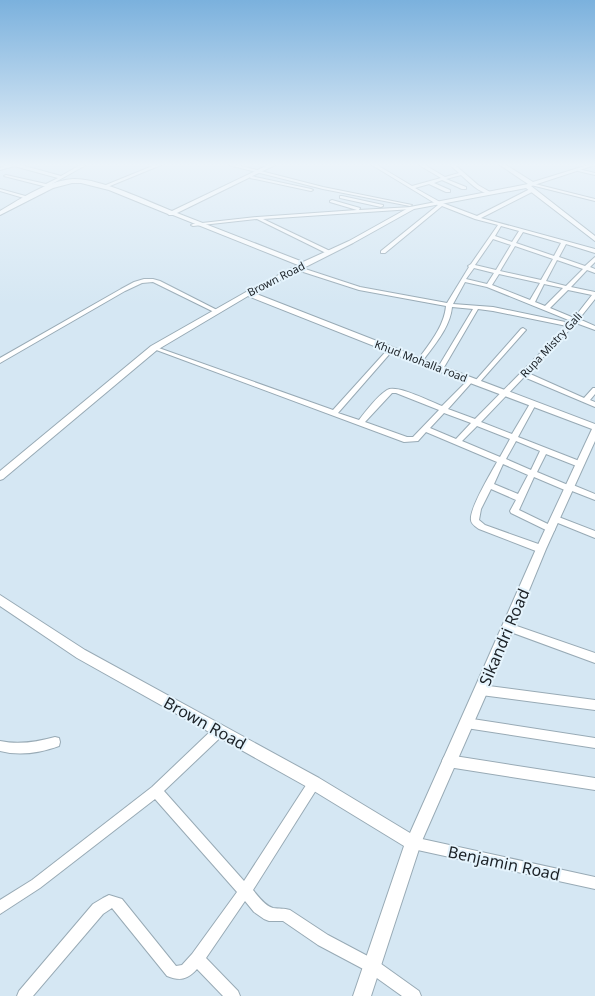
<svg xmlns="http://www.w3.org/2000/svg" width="595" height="996" viewBox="0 0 595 996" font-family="'Noto Sans',sans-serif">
<rect width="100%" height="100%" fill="#d5e7f3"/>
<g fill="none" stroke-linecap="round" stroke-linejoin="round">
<!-- minor casing -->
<g stroke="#98aab5" stroke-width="2">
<path id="minor" d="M7 165H21L61 176 80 165H86L50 185 53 187 51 188 4 176 6 175 46 184 58 178 14 166 0 170V168Z
M155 165H161L105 188 101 187Z
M229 165H237L323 187 412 205 410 206 323 189Z
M372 165H377L412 186 441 178 419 165H425L445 177 459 173 450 165H455L478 185 490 192V194C479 193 469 182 461 175L446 179 466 187V189H462L442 180 434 183 450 190V192H446L429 184 415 188 440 202 477 216 530 189H534V191L481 218 595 249V253L566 244 559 257 585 266 595 257V262L590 267 595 269V273L587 270 571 287 595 292V299L579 319 595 326V330L576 323 528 373 584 398 593 388H595V394L590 400 595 402V407L524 377 481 422 512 434 531 402H535L536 404 518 437 582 462 583 464 579 467 546 454 537 472 568 485H573L595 494V500L572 491H567L534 477 519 510 554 527 555 529 554 531H548L511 513 510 511 516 500 491 489 481 509 479 520 485 525 544 546 545 549 544 552 541 553 479 529C476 527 471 524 471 520 469 509 491 473 497 462L426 432 418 441 404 442 151 348 154 346 156 347 333 410 389 348 391 347 394 349 393 350 338 413 359 420C366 411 377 396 387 390 397 384 431 402 442 406L469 379H473V381L448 409 475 419 567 326 493 311 478 309 443 369 440 371 437 369 473 309 452 307C450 328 434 345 422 362L420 363 417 361C429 344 444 327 446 306L359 290 294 269V267L296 266 360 287 447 303 469 267 468 266 471 264 498 225 475 219 442 206 385 253H381V251L438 205ZM501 226 519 231 512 242 495 236ZM523 232 561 243 554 256 516 243ZM493 239 511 245 496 270 475 265ZM515 246 553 259 541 280 500 271ZM557 260 583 269 566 286 546 281ZM474 268 494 273 487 284 466 279ZM499 274 540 283 530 300 492 285ZM465 282 487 287 571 321 570 323 493 307 453 304ZM544 284 563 288 545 306 535 302ZM568 290 592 295 574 318 550 308ZM392 393H396L439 410 413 437H407L365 422ZM444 413 471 423 456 439 430 428ZM477 426 510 439 500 457 462 441ZM516 441 540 451 531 470 506 459ZM503 464 528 475 518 494 494 484Z
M578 169 595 173V175L578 171Z
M251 176 311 189 313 190 311 191 250 178Z
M531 183 595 199V201L531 185Z
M0 189 29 197V198L27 199 0 191Z
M342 196 383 205V206L381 207 340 198V196Z
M332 200 360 208 359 210 412 207 414 208 412 209 263 219 330 251 331 252 328 254 257 219 193 226 191 225 193 224 257 217 357 210 330 202V201Z
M144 279H153L160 281 219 311 214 312 153 282 142 283 125 291 0 363V358L121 289 134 282Z
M523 328 526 330 525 331 479 383H475V381L521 329Z
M556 516 595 531V538L553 521 552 519 553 517Z
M508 623 595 653V663L505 630 503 627 505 624Z
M481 685 595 700V710L481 695 477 694 476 690 477 686Z
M466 718 595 738V748L466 728 462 727 461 723 462 719Z
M219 726 223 727 224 731 223 735 164 791 244 881 310 779 314 777 318 779 320 783 318 787 253 890C258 896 265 906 273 908 279 909 284 908 290 910L328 935 377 961 419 991 421 996H402L367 971 318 945 283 921H269L264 919 254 912 245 901 206 958 238 991 240 996H223L197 969C187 980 180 981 167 976L112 908 103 914 33 996H17L19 991 93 904 103 898 109 895 122 899 176 966 182 965 192 954 237 892 155 799 40 888 0 914V900L32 880 152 787 215 727Z
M55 737 59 738 60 742 59 746C40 753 19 756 0 751V741C19 745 37 742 55 737Z
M448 755 595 778V790L448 767 444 765 442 761 444 757Z
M413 837 595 877V889L413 849 409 847 407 843 409 839Z"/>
</g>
<!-- tertiary casing -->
<g stroke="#98aab5" stroke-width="2">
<path id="tertiary" d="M268 165H275L177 213 303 262 349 241 410 207 528 184 500 165H506L533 182 588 165H595L531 186 595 236V241L526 188 414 209 353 243 254 293 423 359 595 424V441L546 549 486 695 421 843 371 996H353L404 846 309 788 77 658 0 606V595L85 650 319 778 410 833 476 685 536 549 592 429 417 363 248 296 157 350 3 479 0 480V471L151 346 246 292 298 265 173 215H169L168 214 109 190 81 183H72L53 188 0 215V211C22 198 47 181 73 179 99 178 147 201 172 211Z"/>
</g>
<!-- minor -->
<use href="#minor" fill="#fff" fill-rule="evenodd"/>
<!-- tertiary -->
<use href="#tertiary" fill="#fff" fill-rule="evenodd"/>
</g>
<!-- sky -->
<linearGradient id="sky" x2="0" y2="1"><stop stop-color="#7bb1dd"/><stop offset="0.54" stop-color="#ecf4fa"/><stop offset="1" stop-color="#ecf4fa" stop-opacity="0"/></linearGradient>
<rect width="595" height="305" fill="url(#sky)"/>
<g text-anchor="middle" stroke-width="4" stroke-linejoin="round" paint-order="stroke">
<!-- far-street labels -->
<g font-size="11" fill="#1b2126" stroke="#e5f4fd">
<text transform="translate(276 279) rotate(-27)" y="4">Brown Road</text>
<text transform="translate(551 345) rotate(-47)" y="4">Rupa Mistry Gali</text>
<text transform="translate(421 361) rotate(21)" y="4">Khud Mohalla road</text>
</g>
<!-- near-street labels -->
<g font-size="16" fill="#1b2126" stroke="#e5f4fd">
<text transform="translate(504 637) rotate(-67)" y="6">Sikandri Road</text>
<text transform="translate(205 723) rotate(29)" y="6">Brown Road</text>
<text transform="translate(504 863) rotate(12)" y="6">Benjamin Road</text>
</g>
</g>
</svg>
